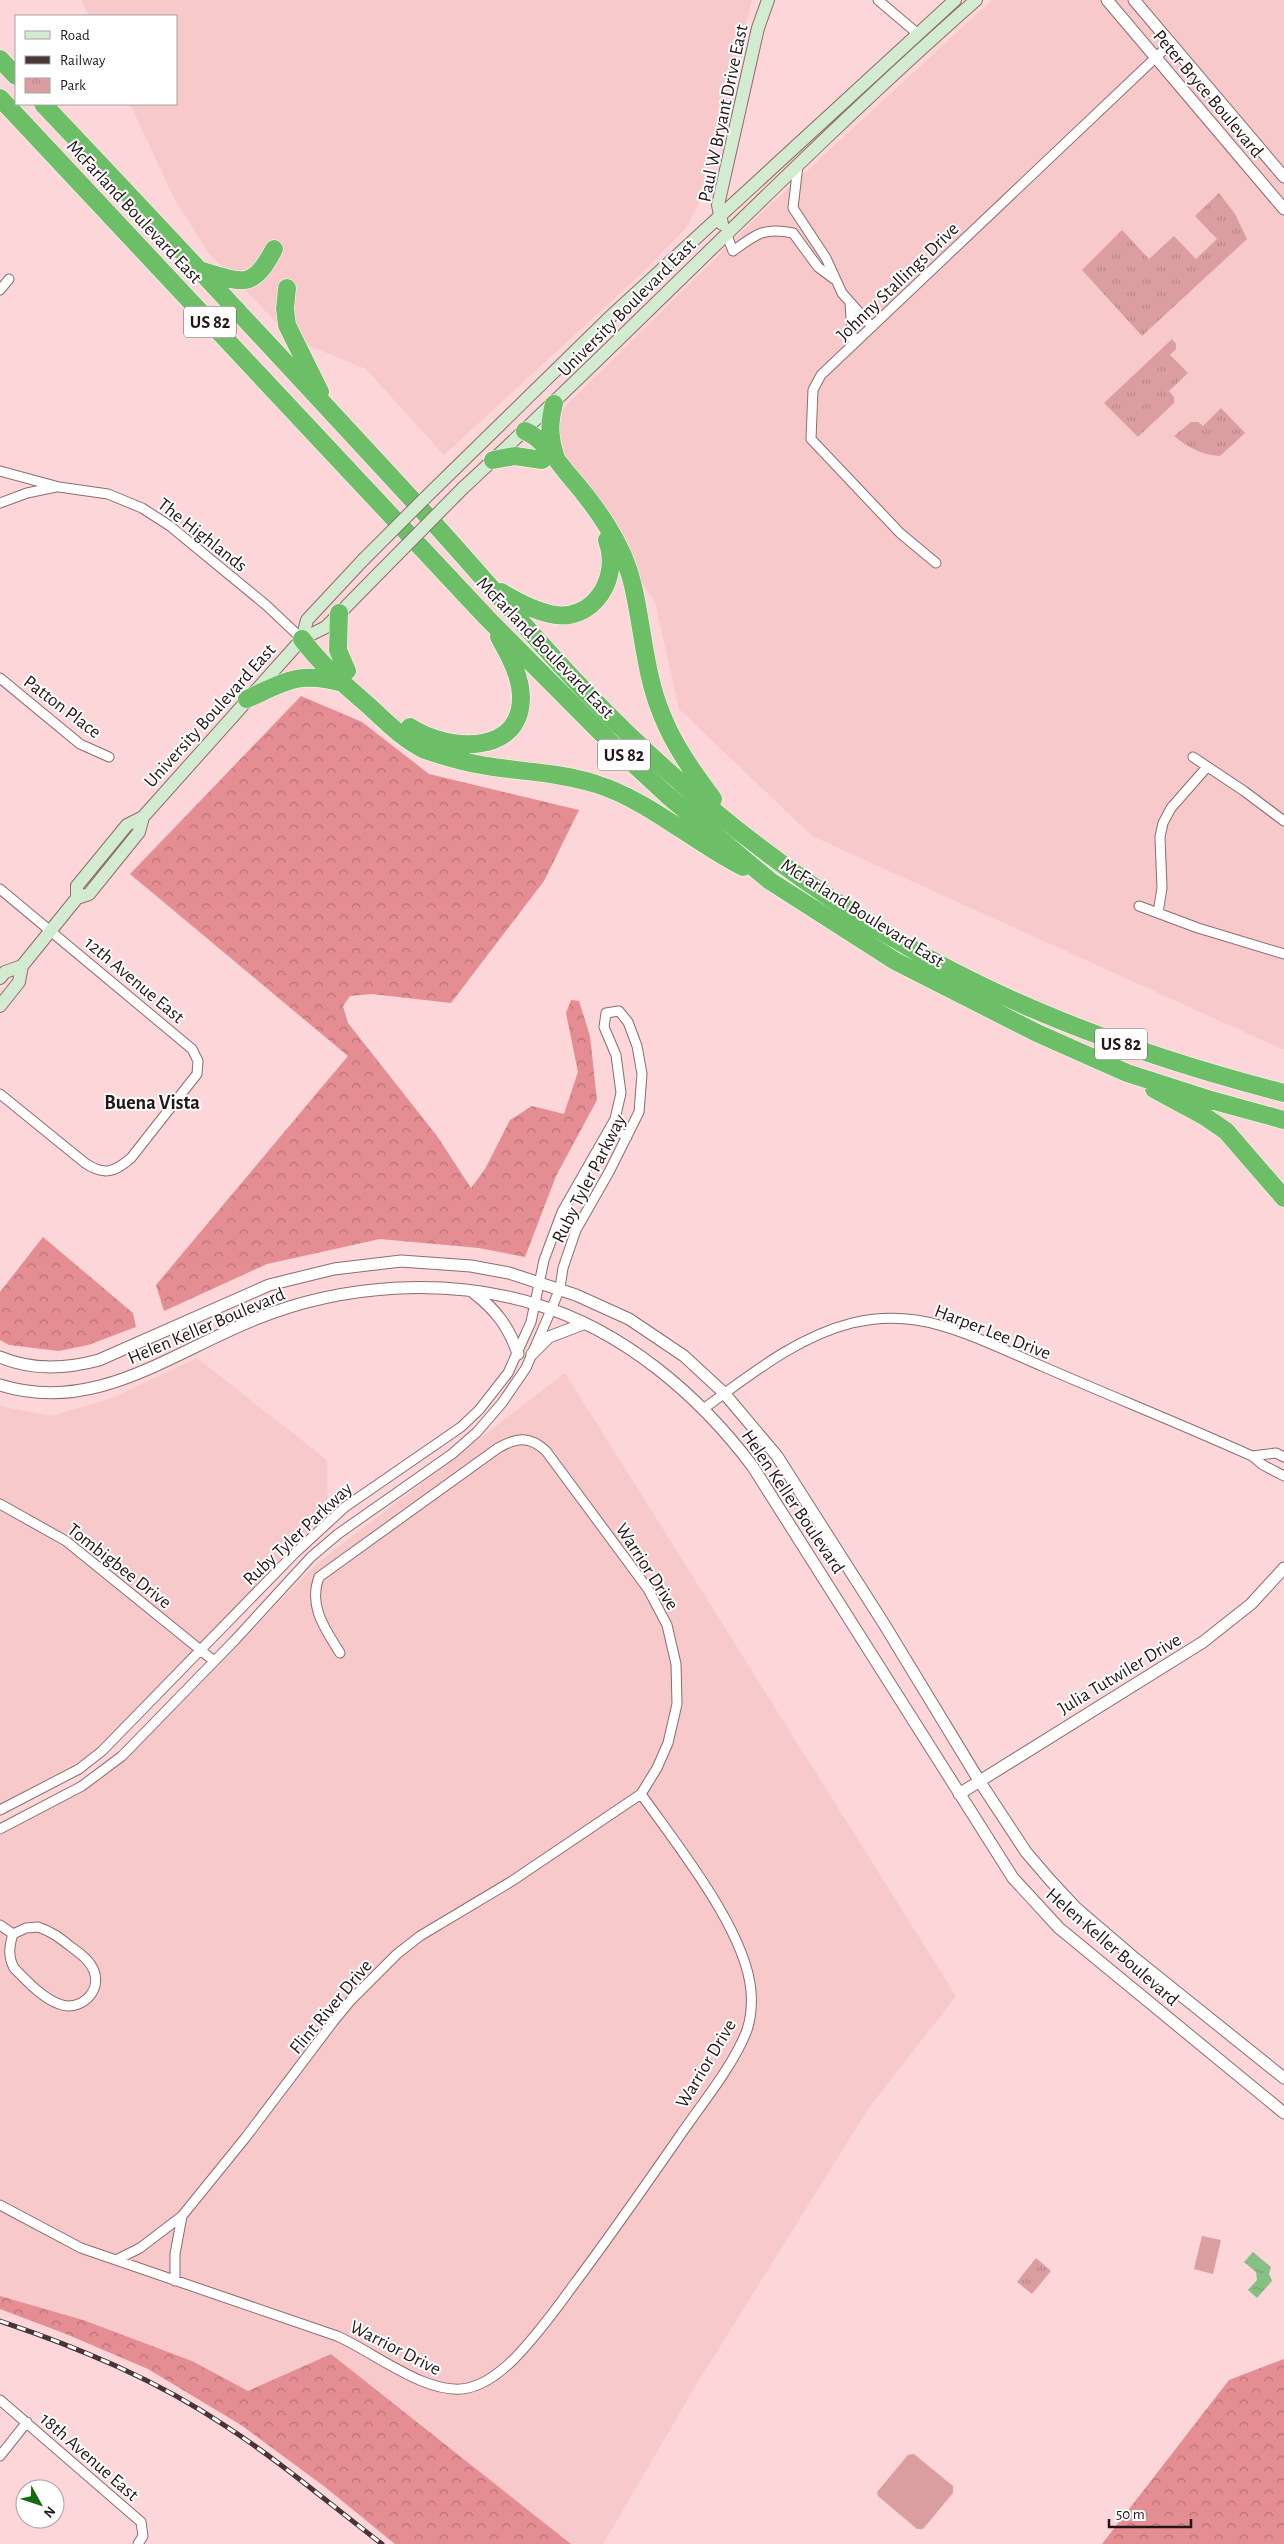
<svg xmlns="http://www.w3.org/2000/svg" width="1284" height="2544" viewBox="0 0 1284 2544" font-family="'Alegreya Sans',sans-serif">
<defs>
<pattern id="forest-crowns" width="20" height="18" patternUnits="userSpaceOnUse" patternTransform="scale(1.25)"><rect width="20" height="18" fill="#e48d93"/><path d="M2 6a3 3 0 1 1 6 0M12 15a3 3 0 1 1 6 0" fill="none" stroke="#b97277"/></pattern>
<pattern id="park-tufts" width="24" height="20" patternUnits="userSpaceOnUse" patternTransform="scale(1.25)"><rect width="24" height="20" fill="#da9ea1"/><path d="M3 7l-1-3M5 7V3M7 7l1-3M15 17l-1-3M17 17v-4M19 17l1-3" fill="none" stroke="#bb878a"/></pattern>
<pattern id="water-ripples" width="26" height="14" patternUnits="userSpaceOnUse" patternTransform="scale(1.25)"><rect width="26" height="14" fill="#86c082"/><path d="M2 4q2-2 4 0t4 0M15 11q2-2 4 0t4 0" fill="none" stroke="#74a470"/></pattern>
</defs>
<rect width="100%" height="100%" fill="#fcd6d8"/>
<!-- built -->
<path fill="#f7c9cb" d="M81 0H752L702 197 686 228 645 270 444 455 366 369 312 347 278 324 208 252 175 200 130 104H176V16H89Z
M992 0H1284V1050L812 836 679 709 655 602 583 494 557 441 562 410 754 220Z
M197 1358 327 1460 328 1511 118 1731 85 1758 0 1805V1406L51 1416 110 1399Z
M565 1373 956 1996 868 2109 698 2382 603 2544H571L331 2354 248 2391 0 2299V1835L113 1769 179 1706 315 1565Z"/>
<!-- forest -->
<path fill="url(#forest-crowns)" d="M301 696 362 722 429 774 579 810 544 881 451 1003 372 994 350 996 343 1006 348 1023 437 1136 471 1188 485 1169 510 1120 532 1106 564 1114 578 1072 566 1013 571 1000 579 1001 590 1036 597 1100 556 1176 525 1257 479 1248 380 1239 267 1264 164 1311 156 1285 348 1056 130 874Z
M43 1237 133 1313 136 1327 88 1345 59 1351 9 1345 0 1340V1292Z
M0 2296 83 2320 192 2361 248 2391 331 2354 571 2544H395L325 2487 241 2425 148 2369 66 2334 0 2309Z
M1284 2359V2544H1102L1229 2380Z"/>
<!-- park -->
<path fill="url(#park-tufts)" d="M1219 193 1235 214 1247 239 1142 336 1082 270 1122 230 1149 259 1174 236 1196 259 1217 239 1195 216Z
M1172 339 1176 344V349L1170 355 1188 373 1169 391 1174 397V403L1138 437 1104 403Z
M1221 408 1245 433 1220 456C1201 455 1188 447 1174 436L1191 422H1198L1203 426Z
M1036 2258 1051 2271 1032 2294 1017 2282Z"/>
<!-- pitch -->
<path fill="#da9ea1" d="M1202 2236 1221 2240 1213 2274 1194 2269Z
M914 2454 953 2486V2493L923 2529H917L878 2496 877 2492 908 2455Z"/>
<!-- water -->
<path fill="url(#water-ripples)" d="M1253 2252 1271 2267 1269 2274 1272 2281 1257 2298 1248 2290 1257 2280 1256 2272 1244 2262Z"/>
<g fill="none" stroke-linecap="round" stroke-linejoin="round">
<!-- minor casing -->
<g stroke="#8d6c6d" stroke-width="11">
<path id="minor" d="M878 0 918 34
M798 165 793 208 826 258 842 293 872 327
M726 233 733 251C756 234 764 227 793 233L818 267 834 279
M0 290 9 279
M850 303 853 345
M0 471 59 487 108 494 142 508 170 526 266 605 302 639
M0 503 27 493 56 487
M936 563 900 533 811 439 813 390 821 375 1171 43
M0 678 80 744 109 757
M1193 757 1244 791 1284 821
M0 889 192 1049 198 1061 197 1074 131 1158C115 1172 104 1176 85 1163L0 1094
M1139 906 1198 928 1284 954
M1158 913 1162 888 1160 837 1163 823 1171 808 1207 767
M611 1127 627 1137
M562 1212 581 1220
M703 1409C749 1376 796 1337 852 1323 872 1318 896 1317 916 1320 957 1326 1006 1351 1044 1367 1113 1397 1183 1425 1252 1456L1263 1465 1284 1476
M1252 1456 1276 1453 1284 1457
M0 1504 66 1541 214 1661
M0 1810 79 1769 102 1751 294 1554 345 1507 461 1427 479 1410 508 1373 531 1322 544 1260 562 1212 615 1119 621 1093 616 1055 604 1027 606 1013 619 1011 628 1022 637 1046 642 1074 639 1112 609 1172 576 1230 563 1268 560 1288 551 1310 526 1368 502 1403 477 1432 452 1454 338 1534 311 1557 235 1640 122 1756 82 1786 0 1829
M0 1925 13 1934
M38 1927C51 1931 60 1938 70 1946 79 1953 90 1960 94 1971 102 1993 79 2012 59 2004 42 1998 26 1980 14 1968 8 1956 9 1947 13 1934L26 1928Z
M0 2205 81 2248 337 2336C374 2352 428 2397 468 2388 486 2384 502 2371 515 2358 537 2335 557 2308 575 2283 611 2235 645 2186 679 2137 700 2106 734 2065 747 2030 751 2018 752 2004 751 1991 746 1930 676 1844 641 1794
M118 2259 140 2248 182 2216 246 2137 333 2022 351 2000 397 1954 420 1936 512 1881 641 1794 657 1768 668 1743 677 1704 676 1664 667 1625 648 1589 546 1451C530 1436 517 1437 498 1448L319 1577C308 1606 325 1629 340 1653
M175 2281V2254L182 2216
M0 2400 141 2522 143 2536 138 2544
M0 2456 27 2422"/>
</g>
<!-- tertiary casing -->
<g stroke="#8d6c6d" stroke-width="13">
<path id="tertiary" d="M1107 0 1284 209
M1134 0 1284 177
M474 1293C496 1310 509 1327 518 1354
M532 1354 549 1337 583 1324
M0 1357C33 1371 66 1369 99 1360L269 1285 334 1269 401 1261 471 1266 509 1273 576 1295 629 1319 684 1356 724 1393 777 1456 884 1624 980 1782 1026 1852 1050 1880 1076 1908 1132 1956 1284 2078
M0 1385C95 1415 172 1352 256 1319 342 1284 446 1277 535 1304 623 1330 699 1395 753 1467L1013 1878 1059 1928 1284 2113
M959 1794 1203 1642 1251 1604 1284 1568"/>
</g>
<!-- secondary casing -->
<g stroke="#8d6c6d" stroke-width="14">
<path id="secondary" d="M722 224 718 205 758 28 768 0
M463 488C636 328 799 156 976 0
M424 499 609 318 955 0
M302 639 307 620 363 560
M77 898V886L127 825 143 817 302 639 326 627 380 572
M0 978 5 972 22 966
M0 1006 19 982 22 966 39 945 77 898 89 894 139 832 143 817"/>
</g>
<!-- motorway casing -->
<g stroke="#fff" stroke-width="19">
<path id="motorway" d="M0 59 16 76
M0 98 487 618 612 744 667 795 770 881 895 961 1037 1033 1127 1073 1211 1100 1284 1120
M43 104C173 241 302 380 431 520 482 576 530 634 583 689 674 784 780 870 893 938 1013 1010 1148 1058 1284 1093
M202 271C243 283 253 290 274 249
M287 288 285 309 287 325 320 392
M554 404C549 423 549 436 555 455
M525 431C543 439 554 457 567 473 595 505 624 544 633 586 643 629 645 675 662 715 674 746 694 773 713 799
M493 460 515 456 542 460
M501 592C516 601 533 610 550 614 594 624 621 577 607 540
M339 613 338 650 347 671
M302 639C321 665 345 685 369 706 386 722 404 740 425 750 437 754 450 758 462 761 505 772 552 770 596 784 650 801 693 842 743 867
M247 699C287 681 298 671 343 683
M410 727C445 750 520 758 521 698 521 676 509 655 499 637
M1154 1089 1204 1116 1226 1131 1284 1198"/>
</g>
<!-- minor -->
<use href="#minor" stroke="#fff" stroke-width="9"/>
<!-- tertiary -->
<use href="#tertiary" stroke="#fff" stroke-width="11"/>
<!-- secondary -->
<use href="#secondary" stroke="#d3ecd1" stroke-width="12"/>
<!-- motorway -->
<use href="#motorway" stroke="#6cbf67" stroke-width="18"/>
<!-- rail casing -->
<g stroke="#473637" stroke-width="5">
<path id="rail" d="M0 2321C80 2348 157 2380 227 2427 281 2462 331 2505 382 2544"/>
</g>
<!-- rail -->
<use href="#rail" stroke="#fff" stroke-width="3" stroke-dasharray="9" stroke-linecap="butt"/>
<!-- secondary-bridge casing -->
<g stroke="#8d6c6d" stroke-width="14" stroke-linecap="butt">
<path id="secondary-bridge" d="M363 560 424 499
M380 572 463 488"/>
</g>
<!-- secondary-bridge -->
<use href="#secondary-bridge" stroke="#d3ecd1" stroke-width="12"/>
</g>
<g text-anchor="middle" stroke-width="4" stroke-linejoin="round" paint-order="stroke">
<!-- shield labels -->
<g fill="#fff" stroke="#665d5d" stroke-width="1">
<rect x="184" y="306.5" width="52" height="31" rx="4"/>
<rect x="598" y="739.5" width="52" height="31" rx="4"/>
<rect x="1095" y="1028.5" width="52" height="31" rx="4"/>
</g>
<g font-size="18" font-weight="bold" fill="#241718">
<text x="210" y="328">US 82</text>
<text x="624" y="761">US 82</text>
<text x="1121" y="1050">US 82</text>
</g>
<!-- street labels -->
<g font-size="19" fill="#241718" stroke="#fff">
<text transform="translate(1209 93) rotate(50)" y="7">Peter Bryce Boulevard</text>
<text transform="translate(722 113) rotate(-78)" y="7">Paul W Bryant Drive East</text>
<text transform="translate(135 211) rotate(47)" y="7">McFarland Boulevard East</text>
<text transform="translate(897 281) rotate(-44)" y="7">Johnny Stallings Drive</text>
<text transform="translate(626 307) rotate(-45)" y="7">University Boulevard East</text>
<text transform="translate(203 534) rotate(38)" y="7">The Highlands</text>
<text transform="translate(546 647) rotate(46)" y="7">McFarland Boulevard East</text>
<text transform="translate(63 706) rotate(37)" y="7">Patton Place</text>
<text transform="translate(209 715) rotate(-48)" y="7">University Boulevard East</text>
<text transform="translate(863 912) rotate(32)" y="7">McFarland Boulevard East</text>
<text transform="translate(135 979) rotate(40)" y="7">12th Avenue East</text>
<text transform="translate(588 1178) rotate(-63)" y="7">Ruby Tyler Parkway</text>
<text transform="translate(206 1325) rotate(-23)" y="7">Helen Keller Boulevard</text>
<text transform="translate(993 1331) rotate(21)" y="7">Harper Lee Drive</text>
<text transform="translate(794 1501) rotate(56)" y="7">Helen Keller Boulevard</text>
<text transform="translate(297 1533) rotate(-43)" y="7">Ruby Tyler Parkway</text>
<text transform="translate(120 1565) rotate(38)" y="7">Tombigbee Drive</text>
<text transform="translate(648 1566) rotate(57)" y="7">Warrior Drive</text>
<text transform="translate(1119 1673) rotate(-31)" y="7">Julia Tutwiler Drive</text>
<text transform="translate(1113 1946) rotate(41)" y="7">Helen Keller Boulevard</text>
<text transform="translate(330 2006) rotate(-50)" y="7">Flint River Drive</text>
<text transform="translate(705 2063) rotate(-59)" y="7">Warrior Drive</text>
<text transform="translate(396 2347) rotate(27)" y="7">Warrior Drive</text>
<text transform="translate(90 2456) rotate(41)" y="7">18th Avenue East</text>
</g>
<!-- neighbourhood labels -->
<g font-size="20" font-weight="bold" fill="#241718" stroke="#fff">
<text x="152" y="1109">Buena Vista</text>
</g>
</g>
<!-- legend -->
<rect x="15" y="15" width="162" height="90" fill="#ffffff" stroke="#a7a2a3"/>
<rect x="25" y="31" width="25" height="8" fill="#d3ecd1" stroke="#a7a2a3"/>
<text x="60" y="40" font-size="15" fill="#241718">Road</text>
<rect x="25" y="56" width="25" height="8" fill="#473637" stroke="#a7a2a3"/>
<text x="60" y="65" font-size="15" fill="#241718">Railway</text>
<rect x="25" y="78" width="25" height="15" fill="url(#park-tufts)" stroke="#a7a2a3"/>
<text x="60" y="90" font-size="15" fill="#241718">Park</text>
<!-- north arrow -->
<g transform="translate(40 2504) rotate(130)"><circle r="24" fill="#ffffff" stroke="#a7a2a3"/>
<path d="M0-4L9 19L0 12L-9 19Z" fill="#126a11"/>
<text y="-8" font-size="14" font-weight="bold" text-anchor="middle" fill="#241718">N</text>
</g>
<!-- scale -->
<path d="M1109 2519v8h82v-8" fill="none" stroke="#241718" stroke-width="2.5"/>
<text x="1116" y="2519" font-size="15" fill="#241718" stroke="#ffffff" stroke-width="4" paint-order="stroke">50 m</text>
</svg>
